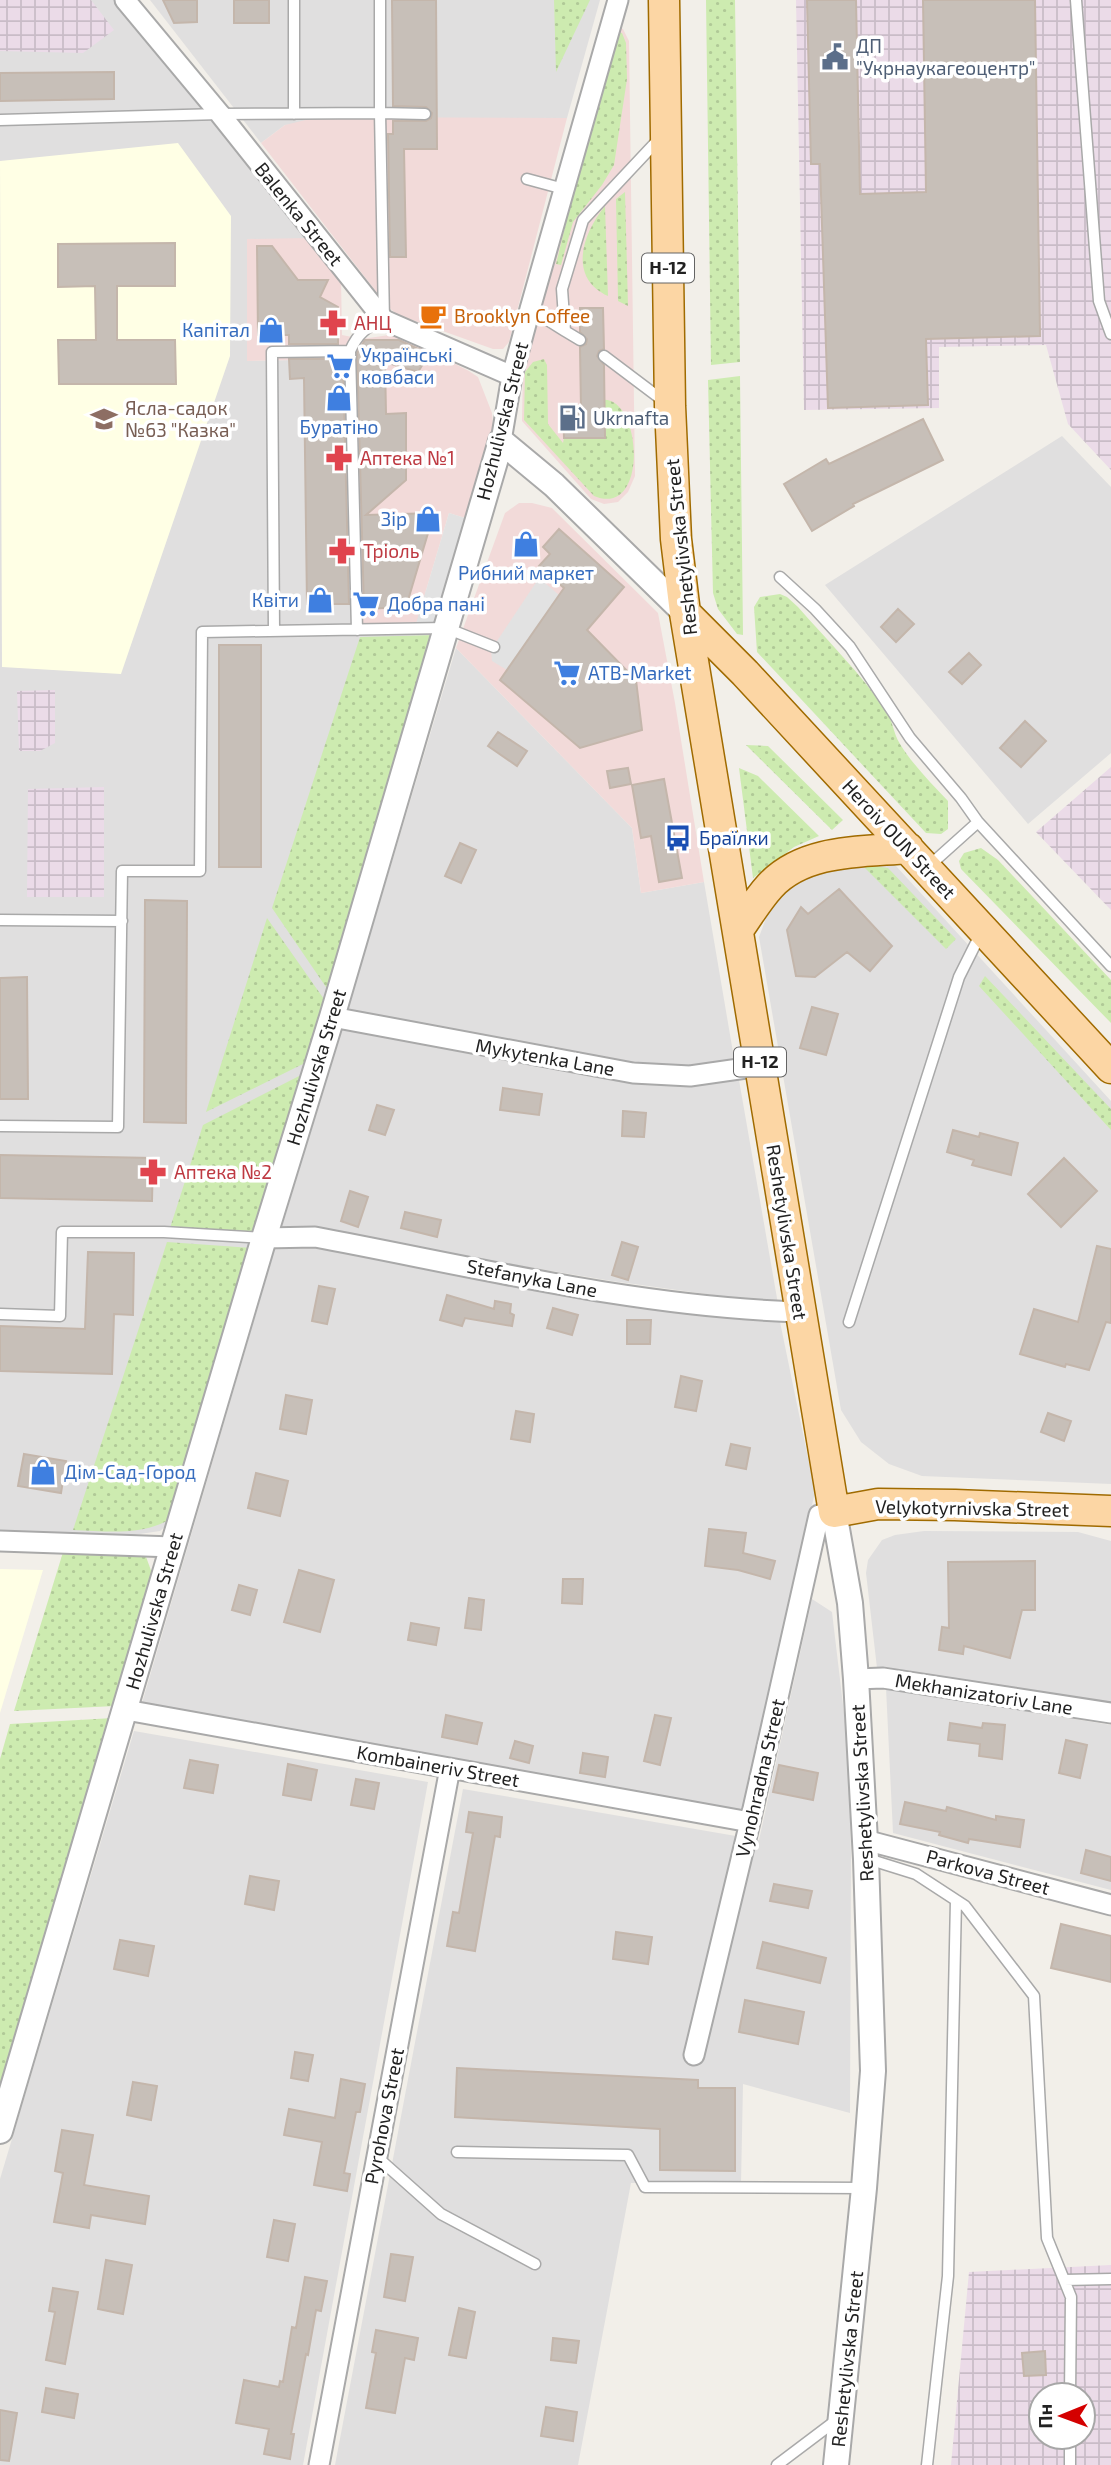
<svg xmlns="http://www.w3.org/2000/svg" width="1111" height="2465" viewBox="0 0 1111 2465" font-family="'Exo 2',sans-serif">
<defs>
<pattern id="industrial-grid" width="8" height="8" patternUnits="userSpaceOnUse" patternTransform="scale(1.75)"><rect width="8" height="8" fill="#ebdbe8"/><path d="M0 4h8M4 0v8" fill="none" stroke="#c9bcc7"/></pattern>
<pattern id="grass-dots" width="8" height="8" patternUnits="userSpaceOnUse" patternTransform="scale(1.75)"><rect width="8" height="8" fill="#cdebb0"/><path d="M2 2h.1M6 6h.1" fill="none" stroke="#b0c997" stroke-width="1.8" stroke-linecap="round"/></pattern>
</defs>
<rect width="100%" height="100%" fill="#f2efe9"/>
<!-- residential -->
<path fill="#e0dfdf" d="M0 0H115L308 238 247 361 354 359 435 624 175 1518 160 1531 133 1535 0 1530Z
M150 0H600L567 118H376L285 125 261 143Z
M1062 436 1111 487V753L1028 824 825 585Z
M456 648 632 828 641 893 704 882 735 1064 688 1071 632 1069 347 1012Z
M885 860 896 866 1111 1101V1484L922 1476 889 1464 861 1442 841 1410 759 937 768 913 781 889 790 877Z
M343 1027 634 1082 674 1086 739 1080 778 1304 612 1281 282 1226Z
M276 1245H318L779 1317 815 1492 741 1814 142 1703Z
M924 1531 1078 1532 1111 1541V1704L877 1668 866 1573 868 1560 882 1540 895 1535Z
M812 1599 832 1612 848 1747 851 1854 850 2113 743 2084 741 2183H631L578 2465H335L463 1789 759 1840Z
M886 1688 1111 1725V1890L893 1833Z
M134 1731 428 1782 303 2465H0V2179Z"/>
<!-- commercial -->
<path fill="#f2dad9" d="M618 27 623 29 629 41 635 476 628 492 618 502 604 504 591 499 522 421 523 369 612 30Z
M318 117 567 118 509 342 503 349H493L398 315 388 307 261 143 285 125Z
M308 238 341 279 342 335 362 339 389 335 402 337 469 371 478 377 492 413 494 435 465 518 449 513 416 624 359 626 354 359 247 361V239Z
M519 503H532L552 508 658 613 675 703 704 882 641 893 632 828 456 648 505 513Z"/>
<!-- industrial -->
<path fill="url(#industrial-grid)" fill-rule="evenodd" d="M0 0H91L114 30 83 53 0 51Z
M796 0H1111V470L1068 424 1046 345 939 347V408L804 410Z
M55 690V743L40 751H19L17 691Z
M1111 767V910L1036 832Z
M104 787V897H27L28 789Z
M1111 2265V2465H951L969 2272ZM1041 2395H1083V2437H1041Z"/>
<!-- education -->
<path fill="#ffffe5" d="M178 143 231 216 230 356 121 674 2 667 0 161Z
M0 1569 43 1570 0 1713Z"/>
<!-- grass -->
<path fill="url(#grass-dots)" d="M554 0H590L556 72Z
M706 0H735L740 362 711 365Z
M617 32 622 33 626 43 627 79 614 165 602 185 573 222 561 265 556 264 612 34Z
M625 192 628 306 618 301 616 199Z
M605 206 608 296C567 277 583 233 605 206Z
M544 359 547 365 548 424 563 443 564 438H605V408L587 407C590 405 597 400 601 400 642 393 650 519 594 496L524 420 525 372 533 362Z
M740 376 743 634V635L737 634 718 609 713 593 708 380Z
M780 594 787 597 798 607C827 640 860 673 885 709 893 720 893 733 900 744 913 765 931 783 948 801V829L941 834 926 833 757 652 754 607 760 597Z
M437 635 328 990 272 908 360 637Z
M746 745 768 746 843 820 832 830Z
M739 768 758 776 819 836 794 847 753 878Z
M981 848 998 860 1111 980V1023L961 869 959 861 964 853Z
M861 864 888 868 956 939 946 949Z
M267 918 326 1002 309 1061 206 1112Z
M985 976 1111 1109V1130L979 986Z
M307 1072 258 1232 170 1228 203 1125Z
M167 1242 252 1248 173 1517C144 1537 106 1531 73 1530Z
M64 1549 145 1554 153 1576 115 1706 14 1711Z
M113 1718 0 2094V1759L10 1724Z"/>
<!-- parking -->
<path fill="#e2e2e2" d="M449 513 465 518 435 624H416Z
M539 578 559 595 507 670 492 661 491 650Z"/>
<!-- building -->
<path fill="#c7bfb8" stroke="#c4b6ab" stroke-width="2" d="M163 0H197V22L174 23Z
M234 0H269V23H234Z
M392 0H436L437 149H404L406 257H390L388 134H393V121H426L431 118 432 113 426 107 393 106Z
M807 0H856L860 194 926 192 923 0H1035L1040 336 926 339 928 405 828 408 820 164H811Z
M114 72V99L0 101V73Z
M175 243V286H117V340H175L176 384H59L58 340H96L95 286 58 287V244Z
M257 246H272L298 280H328L320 297 338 307V344H289V335H258Z
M580 308H603L604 349 599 351 597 356 604 365 605 438H564L563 408H581L580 347 586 344 587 339 580 332Z
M365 340H399L429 354 418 372 385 362 386 414 406 413V480L366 515 434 513 406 607 364 609 357 353Z
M289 359H339V364L343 360 349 604H307L304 378 290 379Z
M923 419 943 460 853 504 854 506 812 531 784 484 826 459 829 464Z
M559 529 624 587 587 630 636 680 642 730 580 748 500 680 564 588 539 566 550 554 543 547Z
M898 609 914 624 896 642 881 627Z
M219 645H261V867H219Z
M969 653 981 665 962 684 949 672Z
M1025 721 1046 741 1021 767 1000 748Z
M498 732 527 751 517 766 488 746Z
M628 768 631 784 610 788 607 771Z
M664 779 682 878 659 882 651 836 641 838 632 785Z
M460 843 476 850 461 883 445 876Z
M839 889 892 946 870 971 847 952 815 977 796 976 787 930 801 907 808 914Z
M145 900 187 901 186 1123 144 1122Z
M27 977 28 1099H0V978Z
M812 1007 838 1014 826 1055 800 1048Z
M503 1088 542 1094 539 1115 500 1110Z
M377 1105 394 1110 385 1135 369 1130Z
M623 1111 646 1113 644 1137 622 1136Z
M953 1130 979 1137 980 1133 1018 1143 1011 1175 972 1165 974 1160 947 1152Z
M0 1155 153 1158 152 1201 0 1198Z
M1064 1158 1097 1191 1061 1227 1028 1194Z
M350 1191 368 1197 358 1227 341 1221Z
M405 1212 441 1220 437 1237 401 1228Z
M622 1242 638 1247 628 1280 612 1275Z
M1097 1246 1111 1249V1323L1106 1322 1089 1370 1066 1364 1065 1367 1020 1354 1034 1309 1078 1322Z
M88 1252 134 1253 133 1315 114 1314 112 1374 0 1371V1326L85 1329Z
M319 1286 335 1289 327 1324 312 1321Z
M447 1295 494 1309 495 1301 511 1304 510 1313 514 1315 512 1326 465 1318 462 1326 440 1320Z
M553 1308 578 1315 572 1335 547 1328Z
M627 1320H651L650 1344H627Z
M681 1376 702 1381 696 1411 675 1407Z
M286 1395 312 1400 306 1434 280 1429Z
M516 1411 534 1414 530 1442 511 1439Z
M1048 1413 1071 1421 1064 1441 1041 1432Z
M731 1444 750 1448 746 1469 726 1465Z
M24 1454 66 1461 61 1493 18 1486Z
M256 1473 288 1481 280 1516 248 1508Z
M709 1529 746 1533 743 1553 775 1561 770 1579 738 1570 705 1566Z
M1035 1561V1610H1022L1010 1658 964 1646 963 1654 939 1650 942 1627 949 1628 948 1562Z
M299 1570 334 1580 320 1632 284 1622Z
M563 1579H583L582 1604 562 1603Z
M239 1585 257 1590 250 1615 232 1610Z
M469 1598 484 1600 481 1630 465 1628Z
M411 1623 439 1628 436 1645 408 1640Z
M446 1715 482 1723 477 1744 442 1737Z
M655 1715 671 1718 660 1765 644 1761Z
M950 1723 982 1728 983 1723 1005 1725 1002 1759 979 1756 980 1744 948 1740Z
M1066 1740 1087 1745 1080 1778 1059 1773Z
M515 1741 533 1746 529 1763 510 1758Z
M583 1753 608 1757 605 1777 580 1773Z
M190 1760 218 1765 213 1793 184 1788Z
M288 1764 317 1770 311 1800 283 1795Z
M779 1765 818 1773 813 1800 773 1792Z
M356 1779 379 1783 374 1809 351 1805Z
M905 1802 946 1811 947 1807 996 1820V1816L1024 1820 1020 1847 969 1839 968 1843 939 1835 940 1832 900 1824Z
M469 1812 502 1817 500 1837 495 1836 475 1951 447 1946 453 1912 459 1913 473 1833 466 1832Z
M1086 1850 1111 1857V1881L1081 1873Z
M250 1876 279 1881 274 1910 245 1904Z
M774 1884 812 1891 808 1908 770 1901Z
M1061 1924 1111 1936V1982L1051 1968Z
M616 1932 652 1937 648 1964 613 1959Z
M120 1940 154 1946 148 1976 114 1969Z
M763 1942 826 1958 820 1983 757 1968Z
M745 2000 804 2012 798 2044 739 2032Z
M295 2052 313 2055 308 2081 291 2078Z
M457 2068 698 2080V2088H735V2171L660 2170V2129L455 2117Z
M341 2079 365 2084 360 2112H356L344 2173 350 2174 347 2191 314 2185 322 2142 284 2135 289 2109 335 2118Z
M133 2082 157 2086 151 2120 127 2115Z
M62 2130 93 2135 84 2185 149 2196 145 2224 91 2215 89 2228 54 2222 63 2173 55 2171Z
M274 2220 295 2224 288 2261 267 2257Z
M391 2254 413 2257 405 2301 384 2297Z
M106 2260 132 2265 123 2314 98 2309Z
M305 2277 327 2281 321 2311 316 2310 308 2355 306 2354 291 2434H294L290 2459 264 2454 269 2429 236 2423 244 2380 279 2387 280 2381 283 2382 292 2327 296 2328Z
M53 2288 78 2292 65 2364 46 2360 55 2312 49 2311Z
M459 2308 475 2312 466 2358 449 2355Z
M376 2330 418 2338 414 2360 405 2358 395 2413 366 2408 376 2353 372 2352Z
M553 2338 579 2341 576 2363 551 2360Z
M1045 2351 1046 2375 1024 2376 1022 2353Z
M46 2388 78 2394 74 2418 42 2412Z
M546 2407 577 2412 573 2441 541 2436Z
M0 2410 17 2413 9 2461 0 2460Z"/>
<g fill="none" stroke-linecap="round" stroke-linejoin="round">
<!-- service casing -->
<g stroke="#a9a9a9" stroke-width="13">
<path id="service" d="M294 0V114
M1076 0 1099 301 1111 334
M0 120 220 114 380 113V0
M527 179 564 189
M530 309 565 331
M580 340 565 331 562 289 583 220 659 139
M604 356 665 402
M780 577 815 609 850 647 910 738 961 798 978 822
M357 630 350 351C358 333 366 327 384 320L380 113 425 114
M274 631 272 352 350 351
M929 866 978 822 1111 966
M0 920 122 921
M0 1126 118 1127 122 871H200L202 632 446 628 494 647
M0 1314 60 1316 62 1232H164L263 1238
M849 1322 959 977 980 935
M868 1859 916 1874 965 1906 1034 1996 1047 2238 1071 2297 1070 2395
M457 2152 628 2155 645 2187 864 2188
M377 2157 441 2214 535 2264
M1064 2280 1111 2279
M777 2465 838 2419
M927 2465 948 2276 956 1900
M1070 2465V2437"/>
</g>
<!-- minor casing -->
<g stroke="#a9a9a9" stroke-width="23">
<path id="minor" d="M125 0 220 114 384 320 512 376
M501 441 512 376 530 309 618 0
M332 1017 633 1073 690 1076 760 1066
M264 1238 315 1237C475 1267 637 1307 800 1312
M0 1541 173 1547
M856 1679 883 1678 1111 1713
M126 1710 750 1822
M865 1840 1111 1905
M694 2055 750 1822 819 1515 834 1512
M319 2465 450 1768"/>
</g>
<!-- tertiary casing -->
<g stroke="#a9a9a9" stroke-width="28">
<path id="tertiary" d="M834 1512 850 1603 856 1679 866 1859 873 2071 864 2188 836 2465
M0 2131 264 1238 332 1017 501 441 554 485 685 613"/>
</g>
<!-- primary casing -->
<g stroke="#a06b00" stroke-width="33">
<path id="primary" d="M664 0 670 406 676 539 685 613 834 1512 878 1504 955 1505 1111 1511
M685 613 745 673 1111 1068
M738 930C748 916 758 899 770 886 804 849 862 852 908 848"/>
</g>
<!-- service -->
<use href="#service" stroke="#fff" stroke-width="10"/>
<!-- minor -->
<use href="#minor" stroke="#fff" stroke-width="19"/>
<!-- tertiary -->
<use href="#tertiary" stroke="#fff" stroke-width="24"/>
<!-- primary -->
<use href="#primary" stroke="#fcd6a4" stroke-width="30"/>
</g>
<!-- icons -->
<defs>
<g id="civic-bare" transform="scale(2.1)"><path d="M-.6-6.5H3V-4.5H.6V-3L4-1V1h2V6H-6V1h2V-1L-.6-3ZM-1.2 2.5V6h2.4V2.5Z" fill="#5c6f8a" stroke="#fff" stroke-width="2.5" paint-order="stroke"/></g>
<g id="cafe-bare" transform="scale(2.1)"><path d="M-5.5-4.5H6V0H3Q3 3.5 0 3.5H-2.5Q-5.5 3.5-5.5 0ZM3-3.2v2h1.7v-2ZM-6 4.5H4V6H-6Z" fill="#e8710a" stroke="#fff" stroke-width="2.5" paint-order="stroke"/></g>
<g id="pharmacy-bare" transform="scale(2.1)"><path d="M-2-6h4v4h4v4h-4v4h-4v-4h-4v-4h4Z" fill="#e0444e" stroke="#fff" stroke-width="2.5" paint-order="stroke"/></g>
<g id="shop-bare" transform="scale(2.1)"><path d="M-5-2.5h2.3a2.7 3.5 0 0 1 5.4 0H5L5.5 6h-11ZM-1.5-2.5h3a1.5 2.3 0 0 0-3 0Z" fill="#3f7fe0" stroke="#fff" stroke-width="2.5" paint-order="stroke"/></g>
<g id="supermarket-bare" transform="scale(2.1)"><path d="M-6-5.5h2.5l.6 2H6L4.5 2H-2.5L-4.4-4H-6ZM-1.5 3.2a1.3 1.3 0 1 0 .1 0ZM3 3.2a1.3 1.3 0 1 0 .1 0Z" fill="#3f7fe0" stroke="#fff" stroke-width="2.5" paint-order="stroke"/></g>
<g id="fuel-bare" transform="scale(2.1)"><path d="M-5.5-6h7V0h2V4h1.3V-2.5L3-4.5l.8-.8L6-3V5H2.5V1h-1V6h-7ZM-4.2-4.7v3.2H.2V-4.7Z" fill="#5c6f8a" stroke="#fff" stroke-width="2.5" paint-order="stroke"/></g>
<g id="school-bare" transform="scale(2.1)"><path d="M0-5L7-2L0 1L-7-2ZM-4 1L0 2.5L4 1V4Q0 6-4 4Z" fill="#8d6e63" stroke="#fff" stroke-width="2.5" paint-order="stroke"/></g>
<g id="bus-bare" transform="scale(2.1)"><path d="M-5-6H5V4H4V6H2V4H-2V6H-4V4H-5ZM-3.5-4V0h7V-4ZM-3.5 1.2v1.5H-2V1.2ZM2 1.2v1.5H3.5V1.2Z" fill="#1a4fb4" stroke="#fff" stroke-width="2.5" paint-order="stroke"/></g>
</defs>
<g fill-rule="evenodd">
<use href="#civic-bare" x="835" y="57"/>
<use href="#cafe-bare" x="433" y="316"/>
<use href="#pharmacy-bare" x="333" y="323"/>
<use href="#shop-bare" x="271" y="330"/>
<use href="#supermarket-bare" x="340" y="366"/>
<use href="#shop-bare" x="339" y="398"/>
<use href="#fuel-bare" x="572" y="418"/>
<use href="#school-bare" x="104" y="419"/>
<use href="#pharmacy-bare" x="339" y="458"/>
<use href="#shop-bare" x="428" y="519"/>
<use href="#shop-bare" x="526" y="544"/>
<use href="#pharmacy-bare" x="342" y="551"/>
<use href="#shop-bare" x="320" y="600"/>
<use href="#supermarket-bare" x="366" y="604"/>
<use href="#supermarket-bare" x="567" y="673"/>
<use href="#bus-bare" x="678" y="838"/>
<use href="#pharmacy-bare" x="153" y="1172"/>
<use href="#shop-bare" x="43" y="1472"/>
</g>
<g text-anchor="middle" stroke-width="7" stroke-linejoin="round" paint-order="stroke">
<!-- shield labels -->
<g fill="#fff" stroke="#646464" stroke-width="2">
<rect x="642" y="253.5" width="52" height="29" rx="5"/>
<rect x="734" y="1047.5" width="52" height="29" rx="5"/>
</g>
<g font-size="18" font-weight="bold" fill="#222">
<text x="668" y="274">Н-12</text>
<text x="760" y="1068">Н-12</text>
</g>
<!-- service labels -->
<g font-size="19" fill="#4e5e75" stroke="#fff" text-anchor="start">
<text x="856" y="53">ДП<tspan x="856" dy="22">"Укрнаукагеоцентр"</tspan></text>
<text x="593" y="425">Ukrnafta</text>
</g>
<!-- street labels -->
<g font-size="19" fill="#222" stroke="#fff">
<text transform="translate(299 214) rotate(51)" y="7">Balenka Street</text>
<text transform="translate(502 421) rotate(-76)" y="7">Hozhulivska Street</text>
<text transform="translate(681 547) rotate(-96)" y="7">Reshetylivska Street</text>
<text transform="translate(899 839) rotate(47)" y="7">Heroiv OUN Street</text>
<text transform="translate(545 1057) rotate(10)" y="7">Mykytenka Lane</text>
<text transform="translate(316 1067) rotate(-73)" y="7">Hozhulivska Street</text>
<text transform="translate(787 1232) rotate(81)" y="7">Reshetylivska Street</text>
<text transform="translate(532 1278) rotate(11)" y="7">Stefanyka Lane</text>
<text transform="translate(972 1508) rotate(1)" y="7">Velykotyrnivska Street</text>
<text transform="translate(154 1611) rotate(-74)" y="7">Hozhulivska Street</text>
<text transform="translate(984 1694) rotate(9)" y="7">Mekhanizatoriv Lane</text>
<text transform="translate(438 1766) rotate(10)" y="7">Kombaineriv Street</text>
<text transform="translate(760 1778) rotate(-77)" y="7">Vynohradna Street</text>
<text transform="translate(862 1793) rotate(-93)" y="7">Reshetylivska Street</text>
<text transform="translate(988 1872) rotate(15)" y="7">Parkova Street</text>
<text transform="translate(384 2116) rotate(-79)" y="7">Pyrohova Street</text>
<text transform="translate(847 2359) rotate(-84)" y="7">Reshetylivska Street</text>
</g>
<!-- food labels -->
<g font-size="19" fill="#c56008" stroke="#fff" text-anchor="start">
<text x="454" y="323">Brooklyn Coffee</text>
</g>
<!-- health labels -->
<g font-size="19" fill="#be3a42" stroke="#fff" text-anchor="start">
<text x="354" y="330">АНЦ</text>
<text x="360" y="465">Аптека №1</text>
<text x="363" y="558">Тріоль</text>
<text x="174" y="1179">Аптека №2</text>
</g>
<!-- shop labels -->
<g font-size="19" fill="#366cbe" stroke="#fff" text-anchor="start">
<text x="250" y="337" text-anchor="end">Капітал</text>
<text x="361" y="362">Українські<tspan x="361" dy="22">ковбаси</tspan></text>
<text x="339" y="434" text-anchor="middle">Буратіно</text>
<text x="407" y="526" text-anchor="end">Зір</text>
<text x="526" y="580" text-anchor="middle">Рибний маркет</text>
<text x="299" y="607" text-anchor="end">Квіти</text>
<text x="387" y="611">Добра пані</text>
<text x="588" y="680">ATB-Market</text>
<text x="64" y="1479">Дім-Сад-Город</text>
</g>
<!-- education labels -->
<g font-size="19" fill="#785e54" stroke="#fff" text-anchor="start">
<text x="125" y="415">Ясла-садок<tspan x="125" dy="22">№63 "Казка"</tspan></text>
</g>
<!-- transit labels -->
<g font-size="19" fill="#164399" stroke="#fff" text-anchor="start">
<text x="699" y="845">Браїлки</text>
</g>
</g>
<!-- north arrow -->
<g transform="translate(1062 2416) rotate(269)"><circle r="33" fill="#ffffff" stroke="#a7a7a7" stroke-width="2"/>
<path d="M0-5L12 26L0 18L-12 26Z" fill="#d40000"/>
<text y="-10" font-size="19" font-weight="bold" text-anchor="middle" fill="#222222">Пн</text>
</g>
</svg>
